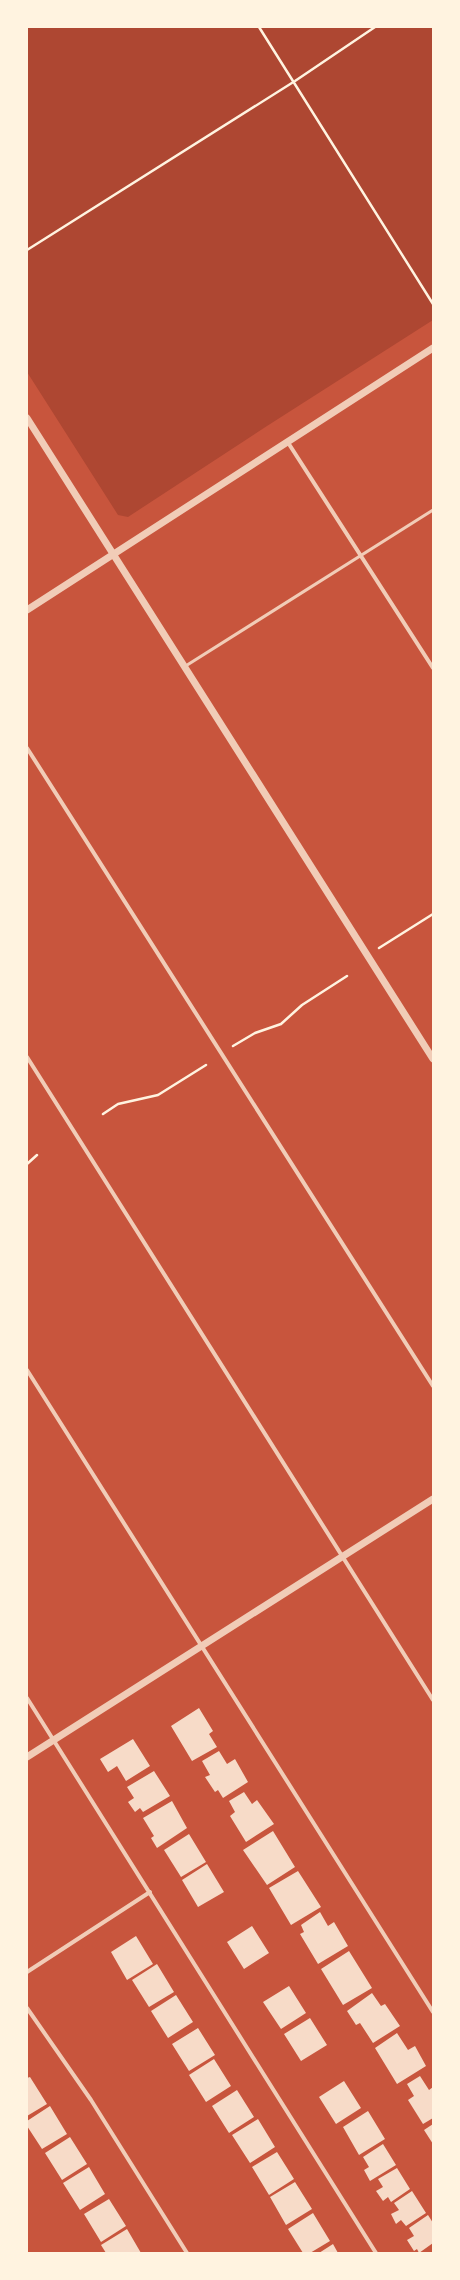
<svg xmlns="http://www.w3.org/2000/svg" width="460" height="2280" viewBox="0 0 460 2280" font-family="'Zilla Slab',serif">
<rect width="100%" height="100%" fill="#c8553d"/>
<!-- green -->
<path fill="#ae4732" d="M27 27H433V320L267 426 128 517 118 515 27 372Z"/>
<!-- building -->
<path fill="#f7dbc8" d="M199 1708 213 1731 209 1734 217 1747 192 1761 171 1726Z
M133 1739 150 1766 126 1781 117 1766 108 1772 100 1759Z
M219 1751 227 1764 235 1759 248 1782 223 1798 218 1790 215 1792 205 1777 210 1775 202 1761Z
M154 1771 170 1796 143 1812 140 1808 135 1812 128 1802 134 1798 127 1787Z
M244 1792 252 1804 257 1800 274 1824 246 1842 230 1816 235 1812 229 1801Z
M172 1801 187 1828 157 1848 151 1838 154 1836 143 1818Z
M273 1831 295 1867 267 1885 243 1850Z
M189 1834 206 1862 181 1877 164 1850Z
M207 1864 224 1892 198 1907 182 1880Z
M298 1871 321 1907 291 1925 269 1888Z
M320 1912 328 1926 334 1922 348 1946 318 1964 300 1934 304 1932 301 1925Z
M252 1926 269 1953 244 1969 227 1942Z
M136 1936 153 1964 127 1980 111 1952Z
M349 1951 372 1988 343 2005 321 1969Z
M157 1964 174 1992 149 2007 132 1980Z
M289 1986 306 2013 281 2029 263 2002Z
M372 1993 381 2006 385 2004 400 2026 373 2043 360 2023 356 2025 347 2011Z
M176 1995 193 2022 168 2038 151 2011Z
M310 2018 327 2045 301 2061 284 2034Z
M198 2028 215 2055 189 2071 172 2044Z
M397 2033 408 2050 415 2046 426 2066 397 2084 375 2048Z
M214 2059 231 2086 206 2102 189 2075Z
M420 2076 429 2090 433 2087V2118L423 2124 408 2100 414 2096 407 2084Z
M30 2077 47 2104 27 2116V2078Z
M344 2081 361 2108 336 2124 319 2097Z
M237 2090 254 2117 229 2133 212 2106Z
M50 2106 67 2134 42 2149 27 2126V2121Z
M368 2111 385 2139 359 2155 343 2127Z
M258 2119 275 2147 250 2163 232 2135Z
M433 2124V2144L424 2130Z
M70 2137 87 2164 62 2180 45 2153Z
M383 2144 396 2165 370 2181 364 2170 369 2167 363 2157Z
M277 2152 294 2179 269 2195 252 2167Z
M89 2167 105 2194 80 2210 63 2183Z
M397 2168 410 2189 391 2202 388 2197 383 2201 376 2191 383 2187 378 2179Z
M295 2182 312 2209 286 2225 270 2197Z
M412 2191 426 2213 406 2226 401 2220 396 2224 391 2214 399 2210 394 2203Z
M109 2199 126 2226 101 2242 84 2214Z
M313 2213 330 2241 310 2253H303L288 2229Z
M428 2215 433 2223V2243L419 2253 417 2249 414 2251 407 2240 414 2236 409 2228Z
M127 2229 141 2253H106L101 2245Z
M333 2244 338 2253H319Z"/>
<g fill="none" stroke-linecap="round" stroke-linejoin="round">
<!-- path -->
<path stroke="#fff3e0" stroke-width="2.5" d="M259 27 433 304
M27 250 295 81 375 27
M379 948 433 914
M233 1046 255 1033 281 1024 302 1005 347 976
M103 1114 118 1104 158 1095 206 1065
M27 1164 37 1155"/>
<!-- service -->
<path stroke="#f1ccb7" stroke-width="3" d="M184 667 433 510"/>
<!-- minor -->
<path stroke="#f1ccb7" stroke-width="4" d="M287 441 433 668
M27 748 433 1386
M27 1057 433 1700
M27 1370 433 2012
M27 1698 376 2253
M27 1972 150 1892
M27 2008 91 2100 187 2253"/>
<!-- tertiary -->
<path stroke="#f1ccb7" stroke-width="7" d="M27 418 433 1059
M27 610 433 348
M27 1757 433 1499"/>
</g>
<!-- border -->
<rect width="460" height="2280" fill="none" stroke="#fff3e0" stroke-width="56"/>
</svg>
